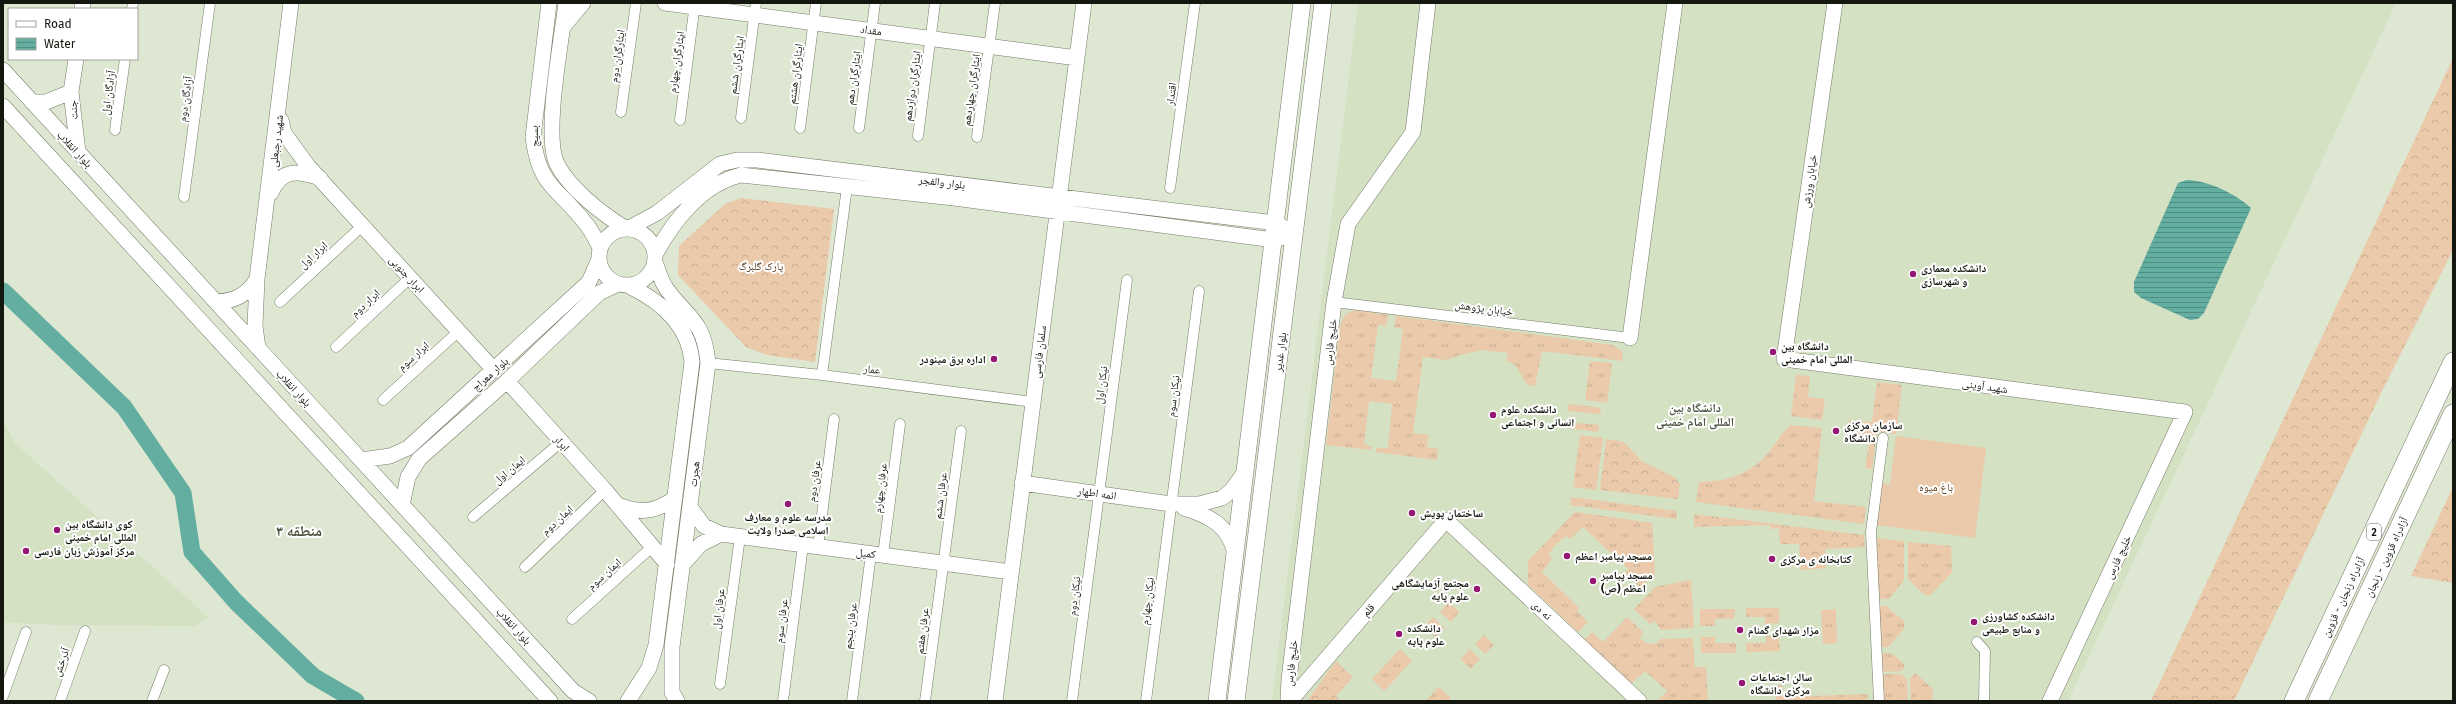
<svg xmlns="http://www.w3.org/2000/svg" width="2456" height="704" viewBox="0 0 2456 704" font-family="'Fira Sans','Noto Naskh Arabic',sans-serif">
<defs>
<pattern id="grass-tufts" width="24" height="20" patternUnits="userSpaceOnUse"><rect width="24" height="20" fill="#eacaaa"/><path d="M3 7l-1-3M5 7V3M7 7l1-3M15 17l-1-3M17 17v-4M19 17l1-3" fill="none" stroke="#c8ad91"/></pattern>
<pattern id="forest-crowns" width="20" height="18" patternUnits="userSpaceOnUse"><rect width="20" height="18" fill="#eacaaa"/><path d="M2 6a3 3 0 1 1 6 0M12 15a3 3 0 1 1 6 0" fill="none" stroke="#c8ad91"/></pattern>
<pattern id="water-rules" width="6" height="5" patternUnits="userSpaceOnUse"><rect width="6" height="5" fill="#63aea1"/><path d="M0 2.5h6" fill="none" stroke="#508d82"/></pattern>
</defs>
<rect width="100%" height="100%" fill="#dee7d1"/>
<!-- built -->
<path fill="#d5e1c3" d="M1358 3H2396L2068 701H1272Z
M3 419 14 442 208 617 195 626 54 625 3 622Z"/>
<!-- grass -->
<path fill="url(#grass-tufts)" d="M1356 310 1388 315 1386 326 1378 325 1371 378 1396 381 1403 329 1394 327 1396 316 1613 345 1622 351 1623 361 1542 351 1535 386 1527 385 1516 366 1507 360 1508 353 1482 350 1460 355 1447 360 1423 357 1413 433 1429 435 1427 447 1438 449 1437 460 1376 452V448H1388L1392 404 1369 401 1364 444 1371 446V450L1326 445 1340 327C1343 317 1345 312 1356 310Z
M1590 361 1612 363 1607 403 1585 400Z
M1796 375 1810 376 1808 397 1825 399 1822 420 1791 416Z
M1877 382 1902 385 1896 434 1877 432 1872 469 1865 468 1870 438 1847 435 1849 420 1872 422Z
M1569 404 1601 408 1600 414 1568 411Z
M1568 422 1599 425 1598 432 1567 428Z
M1790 425 1822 428 1814 501 1866 507 1864 524 1696 502 1699 482C1726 482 1751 474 1769 452 1776 443 1782 433 1790 425Z
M1580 435 1603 438 1596 490 1573 487Z
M1571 497 1677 511 1676 519 1570 505Z
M1575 512 1652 523 1655 574 1641 588 1625 573 1628 569 1583 527 1570 539 1566 536 1553 547 1549 555 1552 559 1542 572 1579 608 1577 611 1588 622 1578 632 1528 585V561Z
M1876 538 1904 541V580L1889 599H1877Z
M1908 542 1951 546 1952 572 1931 595H1925L1908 579Z
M1691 580 1694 628 1661 630 1655 621 1650 624 1634 609 1655 587Z
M1449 602 1459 612 1451 622 1440 612Z
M1878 606H1886L1904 621V629L1888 647H1880Z
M1746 608H1779V623L1765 624V617H1746Z
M1700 609H1735L1734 619H1715V626H1700Z
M1836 609 1837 643 1823 644 1821 610Z
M1433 617 1444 628 1435 637 1424 627Z
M1627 617 1643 632 1640 638 1646 643 1656 644 1661 639 1693 638 1695 667H1706L1708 701H1657L1667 691 1645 671 1631 684 1583 642 1592 632 1603 642Z
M1484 635 1494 645 1485 654 1475 644Z
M1766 636H1779L1780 651 1746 652V643H1766Z
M1701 637H1715V643H1736V653H1701Z
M1400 649 1412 661 1384 691 1372 679Z
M1470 649 1480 659 1471 669 1461 659Z
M1891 653 1905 665 1902 671 1881 672 1880 654Z
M1915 673 1933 689 1932 701H1911L1910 679Z
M1881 674H1901L1907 679 1908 701H1882Z
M1782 685 1783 697 1868 694 1867 701H1764L1776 700 1775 686Z
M1439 687 1451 698 1448 701H1425Z"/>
<!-- forest -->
<path fill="url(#forest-crowns)" d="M2453 58V250L2384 387 2234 701H2151Z
M741 198 834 209 815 362 767 355 746 347 678 275 679 246 725 204Z
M1606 439 1624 442 1643 462 1674 477 1680 484 1678 499 1600 490Z
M2453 487V583L2411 576Z
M1694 514 1864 535 1865 547 1825 549 1826 568 1801 570 1799 544H1780L1779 528 1771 529 1770 525 1694 527Z
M1336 661 1353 677 1336 696 1341 701H1307Z"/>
<!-- garden -->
<path fill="#eacaaa" d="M1896 436 1986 448 1975 538 1876 525 1881 483 1890 484Z"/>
<!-- water -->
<path fill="url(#water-rules)" d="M2187 180C2207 180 2236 194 2251 208L2204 313 2198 319 2190 320 2141 298 2134 292V282L2178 183Z"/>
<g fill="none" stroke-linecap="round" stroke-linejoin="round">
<!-- river -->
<path stroke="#63aea1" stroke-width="17" d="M3 291 124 407 183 493 192 552 236 602 313 676 356 701"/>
<!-- street casing -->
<g stroke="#747c68" stroke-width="11">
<path id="street" d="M132 9 133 3
M621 112 636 3
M741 118 756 3
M680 120 695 3
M800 128 816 3
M859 128 875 3
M115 130 125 59
M918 136 935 3
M977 137 995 3
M1170 188 1195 3
M184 197 210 3
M280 302 362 226
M1334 302 1630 338
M336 347 411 277
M708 363 822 375 1033 402
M822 375 847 187
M383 400 460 330
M473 517 561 442
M818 547 834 419
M883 555 900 424
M525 567 605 490
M572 619 653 546
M1977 642 1985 651 1984 701
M720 684 740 537
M3 696 26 632
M60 701 85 631
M152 701 164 670
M783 701 803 545
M852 701 871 554
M925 701 961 431
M1072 701 1127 280
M1146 701 1199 291
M1879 701 1871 532 1883 438"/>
</g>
<!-- secondary casing -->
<g stroke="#747c68" stroke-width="16">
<path id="secondary" d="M549 3 533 137C539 188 559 188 586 224 592 231 596 240 600 248
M566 3C562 38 543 135 557 164 570 189 601 213 625 228
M665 3 1077 58
M1835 3 1784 359 2185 412 2050 701
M82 9 83 3
M564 26 583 3
M76 59 71 92 78 152
M3 70 573 691 589 701
M32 102H46L71 92
M3 106 550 701
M281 120 284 133 308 166 494 370
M271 193C281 169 297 170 320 178
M629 228 657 213 720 164 737 160H757L1276 223 1294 234
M599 257a28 28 0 1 1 56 0a28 28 0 1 1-56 0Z
M655 255C673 221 702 184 741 175L954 198 1274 240 1284 237
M655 262C658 270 661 281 666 288 687 318 704 319 708 363L672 647V692L677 701
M216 302C235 301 247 295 257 279
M1630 338 1675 3
M258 348 255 326 257 279 291 3
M507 381 605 490 667 564
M361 460 390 456 408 448 589 282 599 259
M1022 483 1171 504H1199L1222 498 1231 491 1245 472
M402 505 408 477 419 459 507 381 599 293 618 284
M618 505C640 514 656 512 675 498
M690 507 704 526 721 534 1011 572
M1184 508C1210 516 1228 525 1235 553
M683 564 701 544 721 534
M628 701 649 668 656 645 692 362C689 325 660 301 629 286
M995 701 1084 3
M1288 701 1289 680 1334 302 1348 224 1413 132 1428 3
M1290 701 1446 520 1639 701"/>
</g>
<!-- primary casing -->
<g stroke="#747c68" stroke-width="18">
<path id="primary" d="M1217 701 1302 3
M1236 701 1323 3"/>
</g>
<!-- highway casing -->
<g stroke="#747c68" stroke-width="20">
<path id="highway" d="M2294 701 2453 362
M2318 701 2453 414"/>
</g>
<!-- street -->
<use href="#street" stroke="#fff" stroke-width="10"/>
<!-- secondary -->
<use href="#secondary" stroke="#fff" stroke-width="15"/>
<!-- primary -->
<use href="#primary" stroke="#fff" stroke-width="17"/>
<!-- highway -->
<use href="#highway" stroke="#fff" stroke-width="19"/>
</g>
<!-- markers -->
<g fill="#941873" stroke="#fff" stroke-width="1.5">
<circle cx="1913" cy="274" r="4"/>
<circle cx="1773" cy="352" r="4"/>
<circle cx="994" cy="359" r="4"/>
<circle cx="1493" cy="415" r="4"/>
<circle cx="1836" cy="431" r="4"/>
<circle cx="788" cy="504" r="4"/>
<circle cx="1412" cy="513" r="4"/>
<circle cx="57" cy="530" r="4"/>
<circle cx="26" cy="551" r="4"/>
<circle cx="1567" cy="556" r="4"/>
<circle cx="1772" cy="559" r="4"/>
<circle cx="1593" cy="581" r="4"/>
<circle cx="1477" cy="589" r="4"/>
<circle cx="1974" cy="622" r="4"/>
<circle cx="1740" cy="630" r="4"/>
<circle cx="1399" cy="634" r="4"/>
<circle cx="1742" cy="683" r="4"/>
</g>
<g text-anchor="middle" stroke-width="4" stroke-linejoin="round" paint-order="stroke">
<!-- shield labels -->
<rect fill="#fff" stroke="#5a5d57" stroke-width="1" x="2367" y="524" width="14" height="16" rx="3"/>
<g font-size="10" font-weight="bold" fill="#14170f">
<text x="2374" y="536">2</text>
</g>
<!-- street labels -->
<g font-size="11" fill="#14170f" stroke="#fff">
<text transform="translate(871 30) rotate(8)" y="4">مقداد</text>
<text transform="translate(617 56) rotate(-82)" y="4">ایثارگران دوم</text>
<text transform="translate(676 62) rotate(-82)" y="4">ایثارگران چهارم</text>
<text transform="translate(736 65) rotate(-82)" y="4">ایثارگران ششم</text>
<text transform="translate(795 74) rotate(-83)" y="4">ایثارگران هشتم</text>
<text transform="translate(853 78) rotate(-82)" y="4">ایثارگران دهم</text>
<text transform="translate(912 86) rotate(-82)" y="4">ایثارگران دوازدهم</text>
<text transform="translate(971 90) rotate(-82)" y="4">ایثارگران چهاردهم</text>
<text transform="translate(108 93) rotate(-82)" y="4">آزادگان اول</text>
<text transform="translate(1171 94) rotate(-82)" y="4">اقتدار</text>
<text transform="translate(185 99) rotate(-82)" y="4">آزادگان دوم</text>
<text transform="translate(73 110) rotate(-95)" y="4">جنت</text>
<text transform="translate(534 136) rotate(-91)" y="4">بسیج</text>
<text transform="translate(276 141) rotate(-83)" y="4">شهید رجبعلی</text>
<text transform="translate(75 149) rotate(47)" y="4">بلوار انقلاب</text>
<text transform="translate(1809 181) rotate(-82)" y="4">خیابان ورزش</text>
<text transform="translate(942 182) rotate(7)" y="4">بلوار والفجر</text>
<text transform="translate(313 255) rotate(-43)" y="4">ابرار اول</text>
<text transform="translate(407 274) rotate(47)" y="4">ابرار جنوبی</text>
<text transform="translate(365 303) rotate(-43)" y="4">ابرار دوم</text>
<text transform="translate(1484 308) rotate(7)" y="4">خیابان پژوهش</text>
<text transform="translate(1330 342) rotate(-83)" y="4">خلیج فارس</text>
<text transform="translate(1039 352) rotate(-83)" y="4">سلمان فارسی</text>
<text transform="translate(1280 352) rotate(-83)" y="4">بلوار غدیر</text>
<text transform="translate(413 356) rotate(-42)" y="4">ابرار سوم</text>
<text transform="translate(872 369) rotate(7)" y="4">عمار</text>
<text transform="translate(490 374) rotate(-42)" y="4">بلوار معراج</text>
<text transform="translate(1101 385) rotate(-83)" y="4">نیکان اول</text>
<text transform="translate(1985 386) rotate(8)" y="4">شهید آوینی</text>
<text transform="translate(294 388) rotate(47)" y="4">بلوار انقلاب</text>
<text transform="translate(1173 396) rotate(-83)" y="4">نیکان سوم</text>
<text transform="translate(562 443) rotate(48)" y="4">ابرار</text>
<text transform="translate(509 470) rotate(-40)" y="4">ایمان اول</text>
<text transform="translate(694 474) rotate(-83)" y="4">هجرت</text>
<text transform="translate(814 481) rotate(-82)" y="4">عرفان دوم</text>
<text transform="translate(880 488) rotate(-83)" y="4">عرفان چهارم</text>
<text transform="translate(1097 493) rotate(8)" y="4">ائمه اطهار</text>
<text transform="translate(940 496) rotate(-83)" y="4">عرفان ششم</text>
<text transform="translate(557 520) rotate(-43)" y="4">ایمان دوم</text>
<text transform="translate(866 553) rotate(7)" y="4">کمیل</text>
<text transform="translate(2118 557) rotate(-65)" y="4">خلیج فارس</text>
<text transform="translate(2386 557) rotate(-65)" y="4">آزادراه قزوین - زنجان</text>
<text transform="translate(604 574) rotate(-42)" y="4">ایمان سوم</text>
<text transform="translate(1074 596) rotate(-83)" y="4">نیکان دوم</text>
<text transform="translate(2343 597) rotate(-65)" y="4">آزادراه زنجان - قزوین</text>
<text transform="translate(1147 601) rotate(-83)" y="4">نیکان چهارم</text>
<text transform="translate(718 609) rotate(-83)" y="4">عرفان اول</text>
<text transform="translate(1368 610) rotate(-49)" y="4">قلم</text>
<text transform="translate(1542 610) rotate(43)" y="4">نه دی</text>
<text transform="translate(781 621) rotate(-83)" y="4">عرفان سوم</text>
<text transform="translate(514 626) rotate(47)" y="4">بلوار انقلاب</text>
<text transform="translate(850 626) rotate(-83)" y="4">عرفان پنجم</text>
<text transform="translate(922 631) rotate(-83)" y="4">عرفان هفتم</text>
<text transform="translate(61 662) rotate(-70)" y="4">آذرخش</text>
<text transform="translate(1291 663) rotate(-84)" y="4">خلیج فارس</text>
</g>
<!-- park labels -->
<g font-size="11" fill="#533512" stroke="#fff">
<text x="761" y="270">پارک گلبرگ</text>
<text x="1936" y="491">باغ میوه</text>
</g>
<!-- poi labels -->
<g font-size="11" font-weight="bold" fill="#14170f" stroke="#fff" text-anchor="start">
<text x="1921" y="272">دانشکده معماری<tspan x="1921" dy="13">و شهرسازی</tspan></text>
<text x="1781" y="350">دانشگاه بین<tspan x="1781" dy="13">المللی امام خمینی</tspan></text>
<text x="986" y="363" text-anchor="end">اداره برق مینودر</text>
<text x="1501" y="413">دانشکده علوم<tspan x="1501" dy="13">انسانی و اجتماعی</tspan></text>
<text x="1844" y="429">سازمان مرکزی<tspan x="1844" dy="13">دانشگاه</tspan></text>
<text x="1420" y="517">ساختمان پویش</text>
<text x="788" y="521" text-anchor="middle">مدرسه علوم و معارف<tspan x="788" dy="13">اسلامی صدرا ولایت</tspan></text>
<text x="65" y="528">کوی دانشگاه بین<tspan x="65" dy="13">المللی امام خمینی</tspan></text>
<text x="34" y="555">مرکز آموزش زبان فارسی</text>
<text x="1575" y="560">مسجد پیامبر اعظم</text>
<text x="1780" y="563">کتابخانه ی مرکزی</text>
<text x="1601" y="579">مسجد پیامبر<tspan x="1601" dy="13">اعظم (ص)</tspan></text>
<text x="1469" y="587" text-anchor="end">مجتمع آزمایشگاهی<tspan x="1469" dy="13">علوم پایه</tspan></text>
<text x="1982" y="620">دانشکده کشاورزی<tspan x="1982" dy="13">و منابع طبیعی</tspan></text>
<text x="1407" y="632">دانشکده<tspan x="1407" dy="13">علوم پایه</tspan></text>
<text x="1748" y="634">مزار شهدای گمنام</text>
<text x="1750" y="681">سالن اجتماعات<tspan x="1750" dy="13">مرکزی دانشگاه</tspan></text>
</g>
<!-- neighbourhood labels -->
<g font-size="12" font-weight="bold" fill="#4f5643" stroke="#fff">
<text x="1695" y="412">دانشگاه بین<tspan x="1695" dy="14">المللی امام خمینی</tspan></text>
</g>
<!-- district labels -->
<g font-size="15" font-weight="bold" fill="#4f5643" stroke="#fff">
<text x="299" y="536">منطقه ۳</text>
</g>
</g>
<!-- border -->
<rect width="2456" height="704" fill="none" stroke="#14170f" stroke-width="8"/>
<!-- legend -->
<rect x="8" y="8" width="130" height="52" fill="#ffffff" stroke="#a1a29f"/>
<rect x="16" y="21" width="20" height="6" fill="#ffffff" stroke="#a1a29f"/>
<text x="44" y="28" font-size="12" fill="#14170f">Road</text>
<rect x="16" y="38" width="20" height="12" fill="url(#water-rules)" stroke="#a1a29f"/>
<text x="44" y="48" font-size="12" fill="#14170f">Water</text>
</svg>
